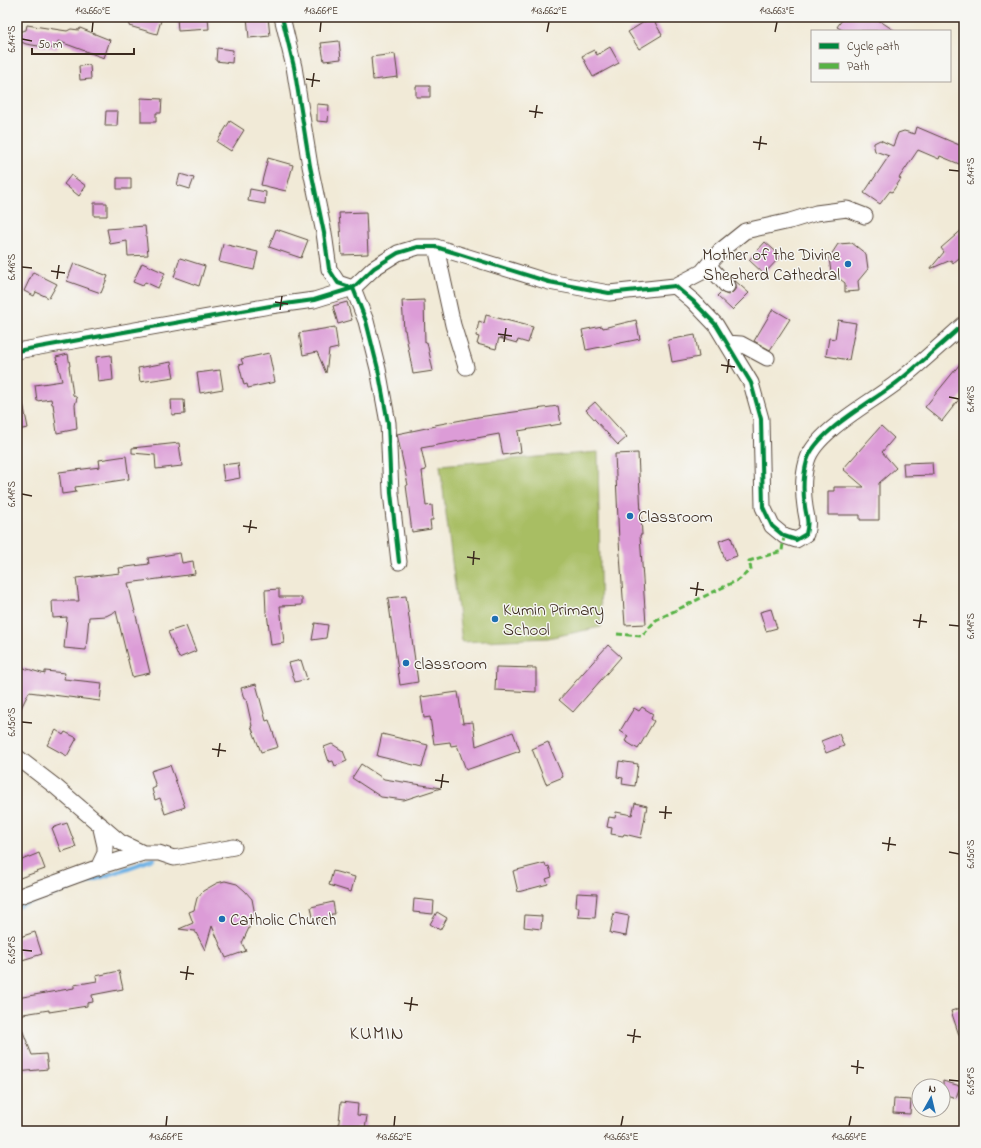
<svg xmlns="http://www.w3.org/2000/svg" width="981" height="1148" viewBox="0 0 981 1148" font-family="'Indie Flower',sans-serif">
<rect width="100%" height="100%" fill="#f6f6f2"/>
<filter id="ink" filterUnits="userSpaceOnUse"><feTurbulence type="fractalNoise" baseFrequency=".025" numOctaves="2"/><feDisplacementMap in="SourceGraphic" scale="8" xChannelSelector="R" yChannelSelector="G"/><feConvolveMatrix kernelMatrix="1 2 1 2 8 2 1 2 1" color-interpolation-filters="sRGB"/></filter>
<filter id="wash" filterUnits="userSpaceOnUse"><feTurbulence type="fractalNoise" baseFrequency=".012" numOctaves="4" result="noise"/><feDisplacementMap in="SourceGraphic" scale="16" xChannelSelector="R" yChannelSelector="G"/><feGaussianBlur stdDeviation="0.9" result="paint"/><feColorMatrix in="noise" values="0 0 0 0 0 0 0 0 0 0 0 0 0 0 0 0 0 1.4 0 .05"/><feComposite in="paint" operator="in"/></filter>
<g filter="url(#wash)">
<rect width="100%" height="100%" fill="#f1ead7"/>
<!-- green -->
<path fill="#a8be63" stroke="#727440" d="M598 452 601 627 548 638 462 642 440 465Z"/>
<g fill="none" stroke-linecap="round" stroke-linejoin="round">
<!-- stream -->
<path stroke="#70b2e5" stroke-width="4" d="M17 907 154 859"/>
</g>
<g id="blocks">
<!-- building -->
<path fill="#dc9cd7" d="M132 17H162L157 34 129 26Z
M177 17H208L209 29 178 31Z
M247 17H268L270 36 249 38Z
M652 17 662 35 639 49 628 32Z
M844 17H874L895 31H844L837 27Z
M27 25 67 31 71 29 79 30 80 28 110 40 104 58 58 41 57 49 26 44 17 40V32L26 30Z
M339 41 341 59 324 61 321 43Z
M610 47 619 63 593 77 582 56 594 50 597 55Z
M217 48 233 50 232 63 216 61Z
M395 54 398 77 373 80 371 57Z
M90 65 91 79 80 80 79 66Z
M416 86H430V97H416Z
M141 98 162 99 161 113H156V122H141Z
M317 104 329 105 328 122 317 121Z
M106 111H118L117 126H105Z
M230 121 244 130 231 151 217 142Z
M917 127 964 147V166L940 156 939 159 918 150 899 178 901 179 892 192 890 191 880 204 864 193 889 156 875 151 874 147V143L880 140 893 146 898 133 904 131 915 134Z
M268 158 293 165 286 191 261 185Z
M180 174 194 178 190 189 177 185Z
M71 175 86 186 79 196 64 184Z
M117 178H131V189H117Z
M250 189 266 192 265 204 248 201Z
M94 203H107V216H94Z
M366 212 368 254 342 255 339 213Z
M145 226 148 255 128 256 127 241 110 244 107 229Z
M964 228V254L953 263 951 260 930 269 944 252 941 248Z
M276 229 308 240 301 258 269 247Z
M765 242 781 256 764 274 749 260Z
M852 243 866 254 868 269 858 281 859 291 845 292V283L831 272 829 258 838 244Z
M223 244 258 252 254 270 219 262Z
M180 258 205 266 199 286 174 277Z
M74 263 108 276 101 293 67 281Z
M142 263 165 273 158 288 145 282 143 286 133 282Z
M33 272 57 284 49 298 36 292 34 296 24 291Z
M733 279 749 293 732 310 717 296 721 292 728 295 733 292 736 288V284Z
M424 300 425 343 427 342 433 371 413 374 405 330H404L402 301Z
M347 302 352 320 338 324 333 306Z
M773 309 790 319 770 350 754 341Z
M486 315 533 327 528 343 518 340 517 343 499 338 496 349 477 344 479 337 476 336 479 321 484 323Z
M636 320 640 339 586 350 582 330 602 326 603 328Z
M838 320 856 323 849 360 826 356 829 338 835 339Z
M335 327 338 348 329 350 326 373 317 352 303 355 299 333Z
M695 335 699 357 672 362 668 340Z
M269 353 275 382 248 388 247 384 244 385 239 365 243 364 241 359Z
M68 354 70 366H69L73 395 77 398 75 405 77 429 57 433 53 404H52L51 399 37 401 35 385 62 381 56 357Z
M111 355 113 380 98 382 96 357Z
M964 359V393L942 421 925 407Z
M171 362 174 377 140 382 138 368Z
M220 370 223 389 200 393 197 373Z
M17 398H22L28 428 17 430Z
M171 400H184L185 414 172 415Z
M595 402 627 437 618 445 586 410Z
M558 406 561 424 518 431 521 452 503 455 499 434 421 448 426 470 422 471 426 506 432 505 433 520H430L431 529 412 532 406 485H408L397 434 436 426 435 425 478 417Z
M881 426 894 438 882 452 896 468 879 483V520H860V515H828V491H834V487H864L843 469Z
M179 443 182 466 156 469 155 455 132 453V448Z
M638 453 642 535H640L646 624 625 625 619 541 615 454Z
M126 456 129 479 75 487 76 492 62 494 59 472 100 467 99 460Z
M932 462 933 475 904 476 903 463Z
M238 463 240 478 224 481 222 465Z
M731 537 737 556 725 560 719 541Z
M180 553 182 563 193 561 195 574 128 583 150 673 132 677 116 611 106 616 89 617 86 650 64 648 67 617 53 618 52 601H79L76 578 120 573 119 568 149 564 148 558Z
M279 589V597H302V605L280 606 284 643 271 645 267 613H266L265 590Z
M406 596 418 682 400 685 388 598Z
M771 609 777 628 766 631 760 612Z
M315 623 328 625 326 638 312 640Z
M186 626 196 651 179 658 168 632Z
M608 645 621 657 573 712 559 700Z
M301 660 307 679 295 682 289 663Z
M17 666 45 674V671L65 673 64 679 102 683 100 701 29 692 17 716Z
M496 667 536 668V692L495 690Z
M256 684 266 721 269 720 278 747 261 752 251 726H252L246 699H244L241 688Z
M458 692 463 723 473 722 476 746 513 732 520 751 466 770 457 745 451 746 450 742 434 744 430 717 424 718 421 697Z
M642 707 653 714 651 719 654 721 638 749 625 741 628 736 620 731 634 708 639 711Z
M56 730 63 735 65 732 77 738 67 756 47 745Z
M382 734 428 745 422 767 377 756Z
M839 734 844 746 826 753 821 741Z
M548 742 563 777 546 784 532 749Z
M332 744 343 751 347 761 335 766 333 761 329 762 324 747Z
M619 761 638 764 635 786 622 784 623 778 617 777Z
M361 764 384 779 441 788 404 800 381 797 352 778Z
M170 765 185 807 165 814 160 798 155 800 152 789 156 787 151 771Z
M635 803 647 806 641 838 624 834 623 836 611 834 612 828 607 827 609 817 615 818 616 812 632 815Z
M67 823 76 847 61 852 52 828Z
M39 853 45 869 17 879V862Z
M545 863 546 867 549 866 552 877 546 879 548 884 518 892 513 871Z
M333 871 355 877 351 892 329 885Z
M225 881 237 884 245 891 252 899 255 915 242 943 246 951 226 958 212 926 205 950 195 931 179 929 193 923 189 912 194 910 197 898 203 891 217 883Z
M577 893 597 894 595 918 578 917 579 907H576Z
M414 899 434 901 433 914 413 912Z
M333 902 335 914H331L332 918 314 922 311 907Z
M437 912 447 918 440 930 430 924Z
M614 913 629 916 626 936 610 933Z
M525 915 542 916 541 929 524 927Z
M35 932 42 954 22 960 17 945V938Z
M119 971 123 989 92 995 93 1002 87 1003V1006L49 1012V1010L17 1015V998L74 988V985L97 981 96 976Z
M964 1007V1043L962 1044 951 1011Z
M17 1019H18L32 1055 46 1054 48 1069 17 1072Z
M943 1081 960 1086 956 1098 943 1094Z
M894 1099 911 1100 910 1114 893 1113Z
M341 1102 358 1104 357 1115 367 1116 365 1129 357 1128V1131H338Z"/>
</g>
</g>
<g filter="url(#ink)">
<use href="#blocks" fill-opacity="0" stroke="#56473a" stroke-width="1"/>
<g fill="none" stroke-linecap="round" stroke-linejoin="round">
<!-- minor casing -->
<g stroke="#56473a" stroke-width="17">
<path id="minor" d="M282 17 294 67 310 166 324 233 329 269 338 283 353 288 366 321 378 369 388 423 391 493 399 562
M436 247 453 325 466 367
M708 265 727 286
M675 286 702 272 720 251 745 231 790 221 816 213 847 209 865 216
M727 343 741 344 767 358
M17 351 270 306 314 300 353 288 374 268 398 253 418 247H436L549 282 609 293 675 286 693 301 716 325 751 383 761 419 763 507 772 526 784 536 796 540 806 534C809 521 807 520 805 507 803 493 803 475 807 461 815 431 876 400 900 380 922 362 943 343 964 324
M17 757 56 787 120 842 143 853
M98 868 105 853V846L100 824
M17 897 107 864 143 853H159L174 858 234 847"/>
</g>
<!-- minor -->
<use href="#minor" stroke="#fff" stroke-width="15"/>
<!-- quiet -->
<path stroke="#57b245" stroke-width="3" stroke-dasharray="6 3" stroke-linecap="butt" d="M617 634 642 636 656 620 740 579 751 569 749 561 782 551 784 536"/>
<!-- cycleway casing -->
<g stroke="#f6f6f2" stroke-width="6">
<path id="cycleway" d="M282 17 294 67 310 166 324 233 329 269 338 283 353 288 366 321 378 369 388 423 391 493 399 562
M17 351 270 306 314 300 353 288 374 268 398 253 418 247H436L549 282 609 293 675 286 693 301 716 325 751 383 761 419 763 507 772 526 784 536 796 540 806 534C809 521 807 520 805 507 803 493 803 475 807 461 815 431 876 400 900 380 922 362 943 343 964 324"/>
</g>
<!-- cycleway -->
<use href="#cycleway" stroke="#00873e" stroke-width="4"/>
</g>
</g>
<!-- ticks -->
<path fill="none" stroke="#3b2a1e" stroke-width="1.5" d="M92 32 93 22M320 32 321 22M547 32 549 22M775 32 777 22M22 39 32 41M306 79 320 81M312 87 314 73M529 111 543 113M535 118 537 105M753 142 767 144M759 150 761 136M949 170 959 171M22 267 32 268M51 271 65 273M57 279 59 265M275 302 288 304M280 310 282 296M498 334 512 336M504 342 506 328M721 365 735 367M727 373 729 359M949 397 959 399M22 494 32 496M243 526 257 528M249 533 251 520M467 557 480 559M473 565 474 551M690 588 704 590M696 596 698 582M913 620 927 622M949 625 959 626M919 628 921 614M22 722 32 723M212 749 226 751M218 757 220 743M435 780 449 782M441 788 443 774M659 812 672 813M665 819 666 806M882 843 896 845M888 851 890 837M949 852 959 854M22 950 32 951M180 972 194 974M186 980 188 966M404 1003 418 1005M410 1011 412 997M627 1035 641 1037M633 1043 635 1029M851 1066 864 1068M857 1074 858 1060M949 1080 959 1081M166 1126 167 1116M394 1126 395 1116M621 1126 623 1116M849 1126 851 1116"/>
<!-- markers -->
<g fill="#1f6fb2" stroke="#f6f6f2" stroke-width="1.5">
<circle cx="848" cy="264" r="4"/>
<circle cx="630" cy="516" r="4"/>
<circle cx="495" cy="619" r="4"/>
<circle cx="406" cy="663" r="4"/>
<circle cx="222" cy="919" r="4"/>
</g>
<g text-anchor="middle" stroke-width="3" stroke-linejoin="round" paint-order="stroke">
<!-- poi labels -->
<g font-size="17" fill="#3b2a1e" stroke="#f6f6f2" text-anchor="start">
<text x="840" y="260" text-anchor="end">Mother of the Divine<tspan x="840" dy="20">Shepherd Cathedral</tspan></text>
<text x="638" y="522">Classroom</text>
<text x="503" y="615">Kumin Primary<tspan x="503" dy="20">School</tspan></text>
<text x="414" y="669">classroom</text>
<text x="230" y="925">Catholic Church</text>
</g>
<!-- quarter labels -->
<g font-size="19" letter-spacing="1" fill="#3b2a1e" stroke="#f6f6f2">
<text x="377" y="1039">KUMIN</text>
</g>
</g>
<!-- margin -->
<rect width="981" height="1148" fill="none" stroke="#f6f6f2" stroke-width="44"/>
<!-- legend -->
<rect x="811" y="30" width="140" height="52" fill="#f6f6f2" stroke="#aba49d"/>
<rect x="819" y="43" width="20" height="6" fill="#00873e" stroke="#aba49d"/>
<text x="847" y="50" font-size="12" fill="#3b2a1e">Cycle path</text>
<rect x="819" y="63" width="20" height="6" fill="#57b245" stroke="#aba49d"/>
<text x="847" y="70" font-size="12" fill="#3b2a1e">Path</text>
<!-- north arrow -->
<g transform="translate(931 1098) rotate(8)"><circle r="19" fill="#f6f6f2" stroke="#aba49d"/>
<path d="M0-3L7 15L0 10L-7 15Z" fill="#1f6fb2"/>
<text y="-6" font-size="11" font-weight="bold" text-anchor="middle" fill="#3b2a1e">N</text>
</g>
<!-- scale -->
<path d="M32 48v6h102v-6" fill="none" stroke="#3b2a1e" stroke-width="2"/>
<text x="38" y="48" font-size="12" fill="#3b2a1e" stroke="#f6f6f2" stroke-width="3" paint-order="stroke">50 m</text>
<rect x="22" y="22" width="937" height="1104" fill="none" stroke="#3b2a1e" stroke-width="1.5"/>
<g font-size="10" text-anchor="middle" fill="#3b2a1e">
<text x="93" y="14">143.660°E</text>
<text x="321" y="14">143.661°E</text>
<text x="549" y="14">143.662°E</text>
<text x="777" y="14">143.663°E</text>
<text transform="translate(11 39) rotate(-90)" y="4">6.147°S</text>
<text transform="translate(970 171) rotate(-90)" y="4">6.147°S</text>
<text transform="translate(11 267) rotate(-90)" y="4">6.148°S</text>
<text transform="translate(970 399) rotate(-90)" y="4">6.148°S</text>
<text transform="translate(11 494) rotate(-90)" y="4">6.149°S</text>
<text transform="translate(970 626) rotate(-90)" y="4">6.149°S</text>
<text transform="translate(11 722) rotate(-90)" y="4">6.150°S</text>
<text transform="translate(970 854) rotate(-90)" y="4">6.150°S</text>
<text transform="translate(11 950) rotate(-90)" y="4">6.151°S</text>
<text transform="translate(970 1081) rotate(-90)" y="4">6.151°S</text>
<text x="166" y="1140">143.661°E</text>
<text x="394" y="1140">143.662°E</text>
<text x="621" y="1140">143.663°E</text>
<text x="849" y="1140">143.664°E</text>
</g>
</svg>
